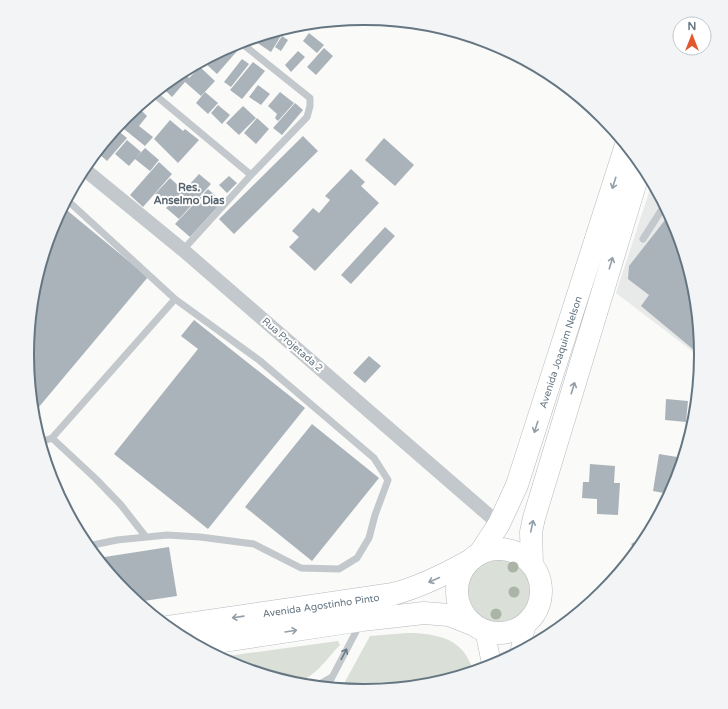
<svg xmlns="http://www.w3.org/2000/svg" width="728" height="709" viewBox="0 0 728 709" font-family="'Varela Round',sans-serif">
<rect width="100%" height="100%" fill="#fafaf8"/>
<!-- built -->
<path fill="#e8e9e9" d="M652 183 675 226 694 289 700 357 616 293Z"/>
<!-- green -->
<path fill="#dadfd7" d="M464 593a36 36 0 1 1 72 0a36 36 0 1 1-72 0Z
M407 633C424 633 448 635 461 649 467 655 470 663 474 671L429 685 364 691 341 689 370 636Z
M338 641 340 645C326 659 314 680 293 683L235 665 220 657Z"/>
<!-- building -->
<path fill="#aab3b9" d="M278 31 282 34 271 52 256 42 260 36Z
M309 33 324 45 317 53 303 41Z
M282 36 288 40 281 51 275 47Z
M232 45 238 50 217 74 205 63 209 58Z
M324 48 333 56 316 75 307 67Z
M298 51 305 57 291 72 285 65Z
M242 59 249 64 231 87 224 82Z
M253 62 265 71 242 99 230 90Z
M200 67 215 81 201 96 185 82 172 97 162 87 182 72 189 78Z
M258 85 270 94 261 105 249 97Z
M205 92 218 103 208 114 196 103Z
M280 92 294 103 278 121 275 118 277 114 268 106Z
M143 103 146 106 142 111 147 116 139 126 153 137 145 146 119 125 126 116Z
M295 103 303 110 282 135 273 128Z
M218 105 230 115 222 124 211 113Z
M243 106 256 118 239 135 226 123Z
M257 118 269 129 256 144 244 133Z
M170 120 183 131 185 129 199 140 178 163 154 139Z
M116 129 127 138 107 161 97 152Z
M303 136 318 151 234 234 219 219Z
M384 138 414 165 395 186 365 160Z
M127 140 141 152 129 166 115 154Z
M145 148 159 160 150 171 135 159Z
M159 162 172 174 143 207 130 195Z
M351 169 365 182 361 186 379 203 315 271 289 247 299 237 292 231 313 208 319 213 330 200 325 196Z
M199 174 211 184 179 219 166 208 168 206 155 194 170 178 183 190 188 184 189 185Z
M229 176 237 183 227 193 219 185Z
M208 189 222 202 190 237 175 224Z
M63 207 148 277 33 414 28 354 34 289 53 226Z
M669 215 675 226 694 289 700 355 641 306 649 295 628 279 629 266Z
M385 227 395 236 351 284 341 275Z
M194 320 305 408 208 529 114 454 198 349 181 336Z
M369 356 381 366 365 383 353 373Z
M666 399 688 401 686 422 665 420Z
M312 424 379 478 312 561 245 507Z
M659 454 683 458 675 483 669 494 653 491Z
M590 464 615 466 614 483H620L618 515 597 514V499L582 498 583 482H589Z
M647 535 644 542 636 551 631 544Z
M169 547 177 596 137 602 126 592 98 558Z"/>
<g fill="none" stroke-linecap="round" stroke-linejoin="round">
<!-- secondary casing -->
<g stroke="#b3babf" stroke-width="20">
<path id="secondary" d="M485 632 492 666
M520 651 526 625"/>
</g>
<!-- primary casing -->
<g stroke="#b5babe" stroke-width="23">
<path id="primary" d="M457 591a42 42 0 1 1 84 0a42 42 0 1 1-84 0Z
M480 553 499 524 517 485 626 145
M532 564 531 532 534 518 641 165
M168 627 393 594C420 587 444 575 469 561
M197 645 362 620 424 613 449 615 472 624"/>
</g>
<!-- service -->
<path stroke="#c3c8cc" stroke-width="7" d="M154 94 251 175
M640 177 651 181
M67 200 175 299 259 360 374 458 388 480 375 515 369 538 357 558 339 569 301 568 254 544 200 537 167 535 117 540 88 546
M643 239 664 206
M183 250 251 175 307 117 310 106V98L240 42
M52 438 175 299
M41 442 52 438 96 479 121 505 146 537
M316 686 332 677
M327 687 360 624"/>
<!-- minor -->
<path stroke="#c3c8cc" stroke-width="14" d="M84 169 183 250 499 524"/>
<!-- secondary -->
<use href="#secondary" stroke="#fff" stroke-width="19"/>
<!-- primary -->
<use href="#primary" stroke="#fff" stroke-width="22"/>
</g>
<!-- trees -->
<g fill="#aab4a7">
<circle cx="513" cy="567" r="5.5"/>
<circle cx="514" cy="592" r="5.5"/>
<circle cx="496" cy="614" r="5.5"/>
</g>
<!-- one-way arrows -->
<defs><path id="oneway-shaft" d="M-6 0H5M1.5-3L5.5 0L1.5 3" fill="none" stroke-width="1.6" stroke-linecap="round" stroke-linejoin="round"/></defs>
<g stroke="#939fa8">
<use href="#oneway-shaft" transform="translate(614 183) rotate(108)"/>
<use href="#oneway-shaft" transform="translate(611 263) rotate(-73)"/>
<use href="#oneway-shaft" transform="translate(573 388) rotate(-73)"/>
<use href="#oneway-shaft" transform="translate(536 427) rotate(108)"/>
<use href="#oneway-shaft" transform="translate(532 526) rotate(-78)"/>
<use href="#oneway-shaft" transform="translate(434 580) rotate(156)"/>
<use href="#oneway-shaft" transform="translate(238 617) rotate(172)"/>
<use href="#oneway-shaft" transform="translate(291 631) rotate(-9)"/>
</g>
<use stroke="#6a7a87" href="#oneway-shaft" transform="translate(344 654) rotate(-63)"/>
<g text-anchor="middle" stroke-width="4" stroke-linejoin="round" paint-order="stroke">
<!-- street labels -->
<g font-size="10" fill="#657683" stroke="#fff">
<text transform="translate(293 344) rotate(41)" y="4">Rua Projetada 2</text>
<text transform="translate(560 352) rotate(-72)" y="4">Avenida Joaquim Nelson</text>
<text transform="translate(321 605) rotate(-8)" y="4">Avenida Agostinho Pinto</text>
</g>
<!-- neighbourhood labels -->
<g font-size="11" font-weight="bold" fill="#57646e" stroke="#fff">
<text x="189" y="191">Res.<tspan x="189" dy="13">Anselmo Dias</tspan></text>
</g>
</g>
<!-- crop -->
<path d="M0 0H728V709H0ZM363 25H365A329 329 0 0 1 694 354V355A329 329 0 0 1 365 684H363A329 329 0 0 1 34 355V354A329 329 0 0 1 363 25Z" fill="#f3f4f5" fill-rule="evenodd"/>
<path fill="none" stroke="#657683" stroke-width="2" d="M363 25H365A329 329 0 0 1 694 354V355A329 329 0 0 1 365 684H363A329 329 0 0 1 34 355V354A329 329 0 0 1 363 25Z"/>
<!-- north arrow -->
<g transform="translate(692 36)"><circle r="19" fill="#ffffff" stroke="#c1c8cd"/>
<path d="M0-3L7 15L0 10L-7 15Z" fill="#e4572e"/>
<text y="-6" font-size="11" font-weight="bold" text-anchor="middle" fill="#657683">N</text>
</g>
</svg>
